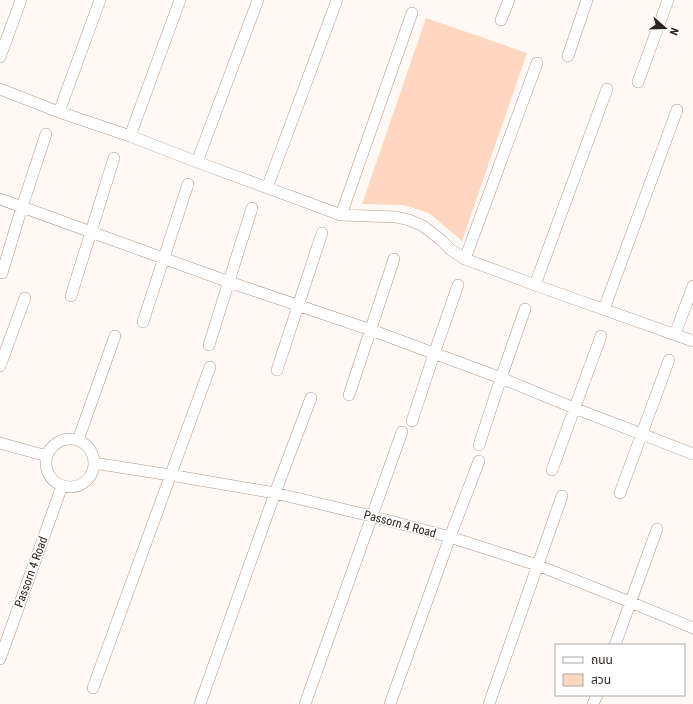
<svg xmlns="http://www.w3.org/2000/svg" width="693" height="704" viewBox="0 0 693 704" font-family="'Roboto Condensed','Noto Sans Thai',sans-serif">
<rect width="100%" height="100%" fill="#fff9f6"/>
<!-- green -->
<path fill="#ffd7c0" d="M426 18 527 53 462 241 429 213 403 205 362 204Z"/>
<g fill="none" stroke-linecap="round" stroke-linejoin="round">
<!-- street casing -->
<g stroke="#af978a" stroke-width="12">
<path id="street" d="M501 20 509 0
M568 56 587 0
M0 57 21 0
M638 82 668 0
M0 89 59 112 130 136 197 162 341 215 396 217 409 220 423 226 441 240 451 250 465 259 535 285 693 341
M59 112 100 0
M130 136 180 0
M197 162 258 0
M267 188 337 0
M0 199 229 282 371 330 501 378 574 408 693 454
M341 215 412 13
M465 259 537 63
M2 273 22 207 46 134
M535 285 607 89
M71 296 114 158
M604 309 677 110
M143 322 188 184
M675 334 693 286
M209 345 252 208
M0 366 25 298
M277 370 322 233
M349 395 394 259
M412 421 434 354 458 285
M46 463a24 24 0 1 1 48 0a24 24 0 1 1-48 0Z
M78 440 115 336
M0 443 47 456
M479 445 501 378 525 309
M94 463 170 475 275 493 371 516 450 537 537 565 630 602 693 628
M552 470 601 336
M620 493 669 360
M615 645 657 529
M0 659 62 486
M93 688 210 367
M200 704 275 493 311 398
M305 704 402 432
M390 704 450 537 479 461
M489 704 562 496
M593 704 597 695"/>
</g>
<!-- street -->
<use href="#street" stroke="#fff" stroke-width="11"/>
</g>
<g text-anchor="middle" stroke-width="3" stroke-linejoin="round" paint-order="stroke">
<!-- street labels -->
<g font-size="12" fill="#2e2520" stroke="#fff">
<text transform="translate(400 524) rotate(15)" y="4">Passorn 4 Road</text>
<text transform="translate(31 572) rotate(-70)" y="4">Passorn 4 Road</text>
</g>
</g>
<!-- legend -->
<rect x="555" y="644" width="130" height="52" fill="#ffffff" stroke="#aba8a6"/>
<rect x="563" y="657" width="20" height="6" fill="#ffffff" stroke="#aba8a6"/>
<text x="591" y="664" font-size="12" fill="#2e2520">ถนน</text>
<rect x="563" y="674" width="20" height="12" fill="#ffd7c0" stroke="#aba8a6"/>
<text x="591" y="684" font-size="12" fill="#2e2520">สวน</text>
<!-- north arrow -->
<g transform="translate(665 28) rotate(110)" stroke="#ffffff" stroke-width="3" paint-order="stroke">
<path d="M0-3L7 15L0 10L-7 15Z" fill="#2e2520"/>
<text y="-6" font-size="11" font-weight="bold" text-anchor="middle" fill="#2e2520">N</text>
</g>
</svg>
